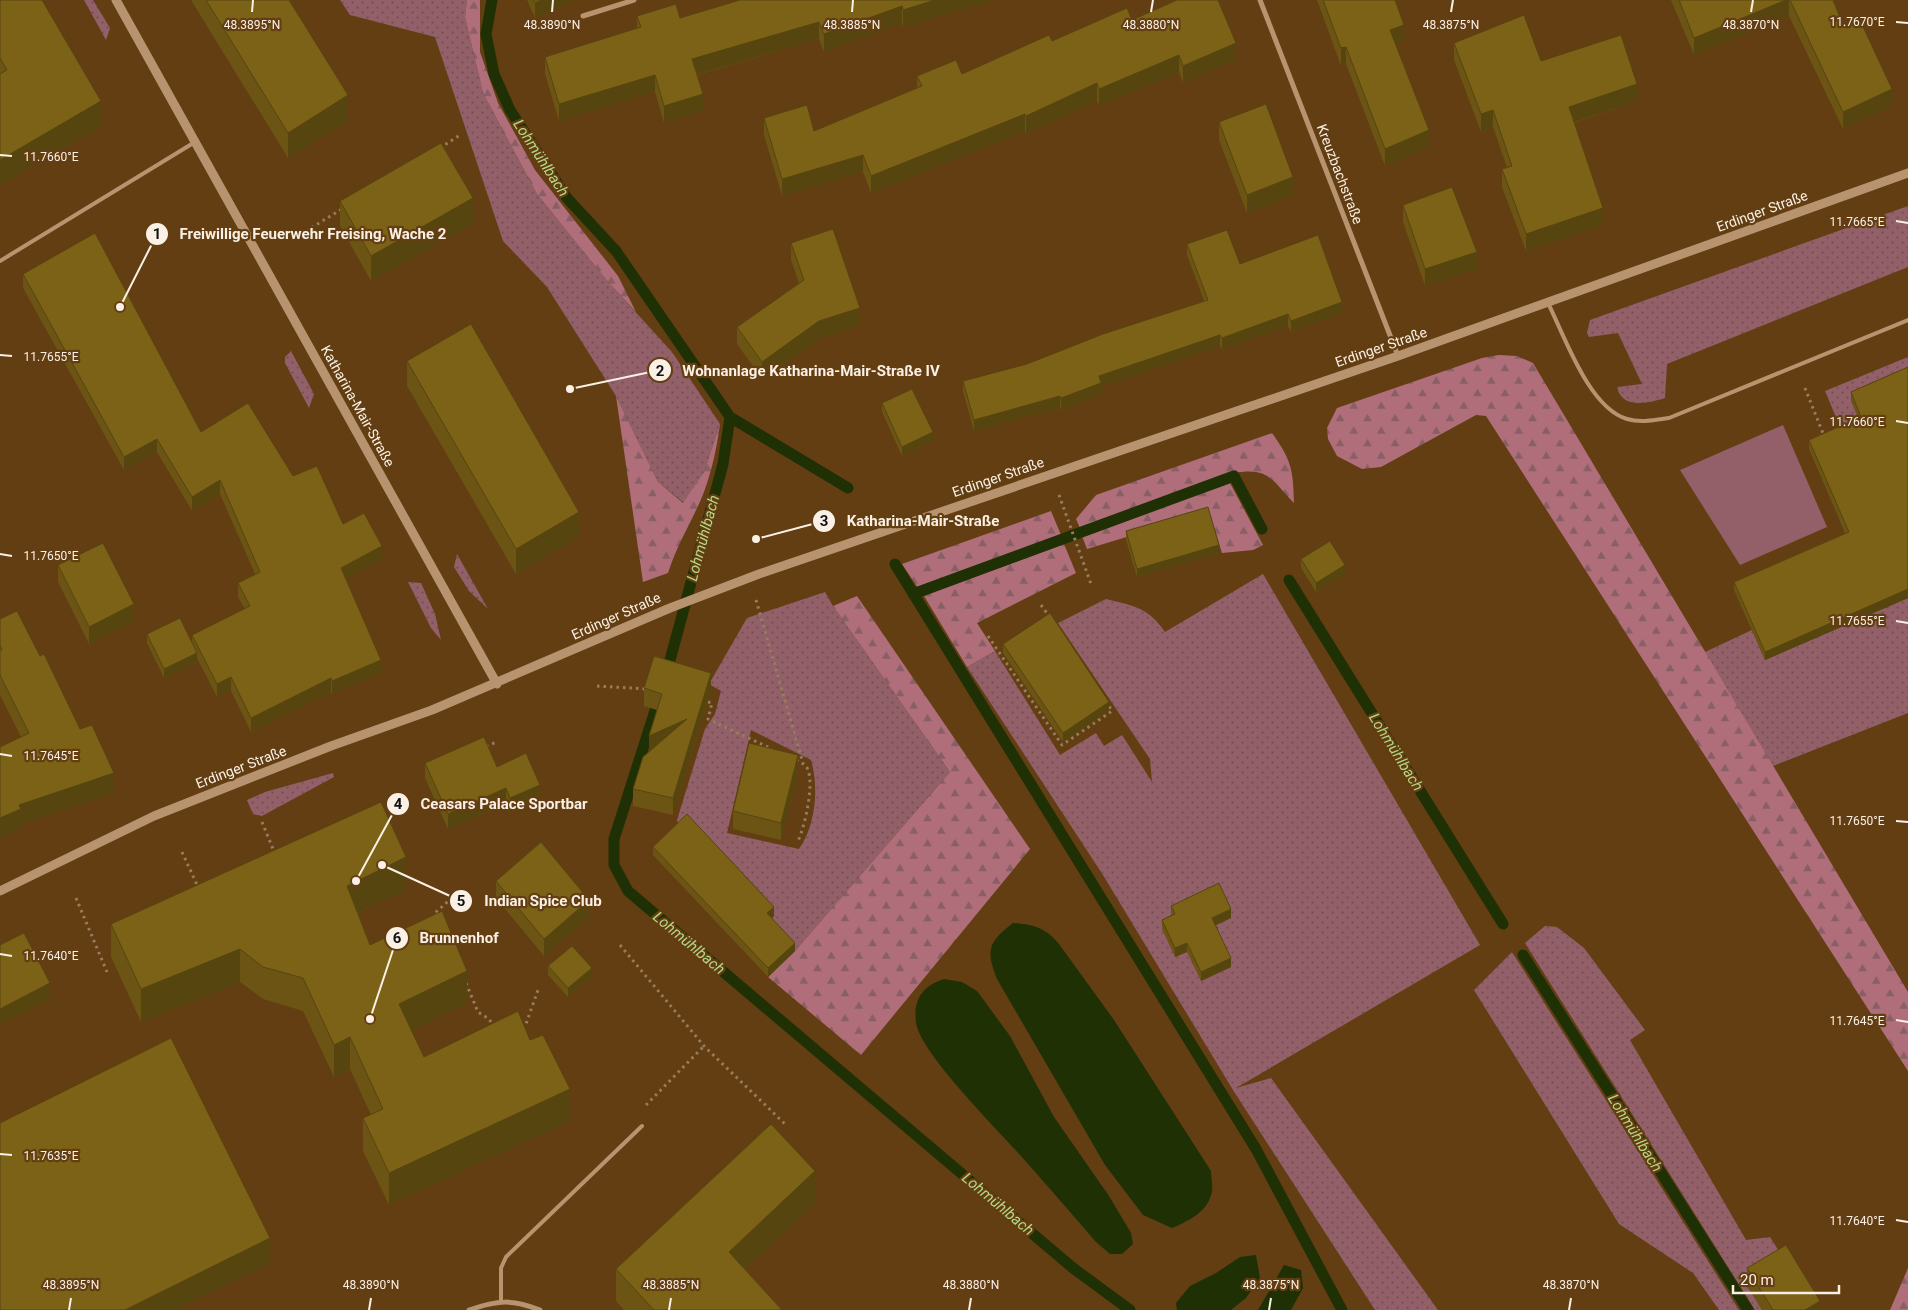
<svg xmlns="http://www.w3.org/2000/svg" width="1908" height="1310" viewBox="0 0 1908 1310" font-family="Roboto,sans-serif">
<defs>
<pattern id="green-dots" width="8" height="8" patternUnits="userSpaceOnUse" patternTransform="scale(1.25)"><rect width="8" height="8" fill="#936069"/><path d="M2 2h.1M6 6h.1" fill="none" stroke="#6b5355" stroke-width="1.8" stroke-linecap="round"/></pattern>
<pattern id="forest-firs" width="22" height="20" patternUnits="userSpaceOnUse" patternTransform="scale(1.25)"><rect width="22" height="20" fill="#b06e7a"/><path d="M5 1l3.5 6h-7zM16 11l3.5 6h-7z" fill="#885f65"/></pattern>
</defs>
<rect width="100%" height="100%" fill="#623e12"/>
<!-- green -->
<path fill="url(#green-dots)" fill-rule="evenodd" d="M84 0H93L110 28 106 40Z
M340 0H467L465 17 483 93 537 194 608 282 672 352 720 424 704 472 684 503 658 482 616 396 547 287 503 241 435 37 350 15Z
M1908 206V267L1667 364 1665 398C1649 403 1622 410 1617 387L1642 384 1618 333 1589 337 1587 333 1590 320Z
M291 351 314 394 309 408 285 363V357Z
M1908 357V376L1862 426 1843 434 1825 391Z
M457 554 488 609 469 591 454 567Z
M1263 574 1480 945 1236 1088 1271 1078 1438 1310H1375L1233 1090 1103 875 967 667 995 651 1060 755 1096 733 1104 746 1122 735 1152 782 1150 759 1058 623 1106 599C1134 606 1148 607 1165 632Z
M408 582 421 583 435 614 441 640 431 628Z
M825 592 833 606 950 772 795 951 767 922 774 916 680 829 677 820 705 729 715 714 721 691 709 684 747 618ZM751 730 811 760C819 787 816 825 799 849L727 833Z
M1908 598V713L1773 766 1705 652 1752 630 1765 660Z
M333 773 334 777 262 816 253 814 247 800 265 792Z
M1545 926 1557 927 1584 948 1645 1030 1630 1040 1746 1240 1770 1237 1786 1262 1748 1286 1762 1310H1755L1525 943Z
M1512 952 1739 1310H1719L1693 1273 1619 1224 1474 990Z"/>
<!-- forest -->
<path fill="url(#forest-firs)" d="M467 0H480V52L498 103 535 170 618 276 636 312 608 282 537 194 483 93 465 17Z
M1499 355 1517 356 1533 363 1908 992V1071L1486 416 1476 415 1381 467 1362 469 1337 456 1328 439 1327 428 1337 408 1482 358Z
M616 396 658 482 683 503 704 472 720 424C717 447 712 470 704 492 693 520 678 542 668 573L643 582Z
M1272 433C1292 461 1293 470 1294 503 1271 479 1269 467 1233 473L1080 528 1076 519 1096 495Z
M1230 483 1263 545 1253 550 1222 553 1209 512 1087 549 1082 536Z
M1051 511 1061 535 918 588 902 564Z
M1064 544 1076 573 977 623 995 651 967 667 924 596Z
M857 596 1030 849 861 1055 768 977 795 951 950 772 833 606Z
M1908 1268V1310H1890Z"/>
<!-- pitch -->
<path fill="#936069" d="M1783 425 1827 527 1740 565 1680 470Z"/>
<!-- water -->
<path fill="#203005" d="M1013 923C1034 924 1046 928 1059 944L1114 1020 1211 1171C1211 1177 1213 1185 1212 1191 1209 1211 1189 1221 1172 1228L1143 1215 1105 1165 997 979C985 949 989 942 1013 923Z
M944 979 962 982 977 991 1010 1036 1054 1117 1109 1196 1131 1233 1133 1244 1122 1254H1110L1096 1242C1071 1213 1046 1184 1021 1156 998 1130 919 1052 916 1022 913 999 923 986 944 979Z
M1256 1255 1260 1278 1246 1298 1231 1310H1177L1176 1303 1190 1286 1216 1273 1240 1257Z
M1284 1265 1301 1270 1303 1288 1291 1310H1258Z"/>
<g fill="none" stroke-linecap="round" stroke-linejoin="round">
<!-- stream -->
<path stroke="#203005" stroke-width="11" d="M492 0 486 34 494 74 510 110 567 198 616 251 730 417 723 464 666 675
M730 417 848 488
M895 564 1256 1149 1342 1310
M1289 580 1503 924
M913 594 1234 476 1262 529
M660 695 614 839V865L628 891 1073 1268 1130 1310
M1523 955 1748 1310"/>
<!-- path -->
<path stroke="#987d5d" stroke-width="3" stroke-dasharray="2.5 4" stroke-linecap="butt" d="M440 148 460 135
M306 231 342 209
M1805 388 1824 436
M1059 495 1091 584
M756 600 803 763
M1041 605 1049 616
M988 636 1062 745 1112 711 1107 703
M597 686 647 689
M708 702 712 703 708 719 772 749
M486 746 497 742
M796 760C801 763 806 764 808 770 814 786 805 826 798 841
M262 822 275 854
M182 852 198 887
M76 898 107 972
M434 918V914L456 894
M620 945 704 1046 786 1125
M466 983 478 1012 489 1019 494 1027
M521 1027 526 1024 538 990
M646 1105 704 1046"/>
<!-- service -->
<path stroke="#b7946f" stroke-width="4" d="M0 261 195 142
M1548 303C1565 337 1589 408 1627 419 1641 423 1655 420 1669 418L1908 320
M501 1300V1268L506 1257 642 1126"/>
<!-- minor -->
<path stroke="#b7946f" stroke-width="5" d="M1260 0 1398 356
M583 16 634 0
M469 1310C498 1300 512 1299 540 1310"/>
<!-- tertiary -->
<path stroke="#b7946f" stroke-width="9" d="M116 0 497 684
M0 891 154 816 331 746 432 710 670 608 759 574 1398 356 1908 173"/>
</g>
<!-- wall -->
<path fill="#6b5414" d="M0 0 101 127 0 185Z
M191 0H289L348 121 288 158Z
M527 0H572V2L535 18Z
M997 0 954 11 903 28 902 23 824 52 819 39 697 75 703 111 664 123 655 92 559 121 545 74V57L637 28V16L680 18Z
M1317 0H1395L1404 42 1396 45 1429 147 1385 166 1346 64 1341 66Z
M1671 0H1833L1843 25 1892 106 1843 129 1789 16 1694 55Z
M1132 20 1236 60 1183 83 1179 72 1099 106 1097 101 1026 133 1025 131 871 193 863 172 782 196 764 135V118L814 131 917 88V76L962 74 1052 41Z
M1454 43 1541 61 1637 101 1574 123 1603 225 1526 251 1502 187V169L1507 168 1493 127 1481 132 1454 60Z
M1219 122 1293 195 1247 213 1219 140Z
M340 201 473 224 371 281 340 226Z
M1403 205 1477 269 1425 286 1403 222Z
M791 243 860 325 819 339 762 379 737 344V327L799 283 791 260Z
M1187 244 1240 264 1342 313 1291 332 1288 326 1222 350 1220 346 1101 387V394L1061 410 1060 408 974 431 963 392V381L1027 364 1204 301 1187 255Z
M23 274 201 432 293 476 343 524 382 559 346 578 381 673 332 694 331 692 251 732 231 691 217 697 197 658V662L164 678 147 643V634L192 643V635L245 609 238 597V583L255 574 220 494 192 511 157 452 124 470 23 288Z
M407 361 579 537 516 574 407 386Z
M1908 367V598L1765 660 1734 590V582L1845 533 1809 449V440L1858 418 1851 401V392Z
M882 403 933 441 902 456 882 412Z
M1126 531 1219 553 1137 577 1126 540Z
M1301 559 1345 574 1316 592 1301 568Z
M58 565 134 621 89 644 58 582Z
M0 619 40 656 114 793 21 824V828L0 838 21 737 0 695Z
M1003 644 1109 711 1063 742 1003 653Z
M644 688 711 691 673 815 633 806V789L649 751 657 710 644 706Z
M425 763 497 767 540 800 510 813 506 804 448 829 425 778Z
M798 772 781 840 733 829V811Z
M653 847 774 916 772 918 795 951 768 977 653 855Z
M496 881 589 917 544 956 496 898Z
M406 890 358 913 370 945 467 1003 411 1030 424 1057 530 1040 570 1121 389 1205 363 1151V1118L371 1115 350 1069 334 1077 303 1011 263 999 240 982 141 1022 111 957V924Z
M1171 906 1231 918 1216 925 1231 967 1201 981 1187 952 1175 957 1162 929V920L1171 915Z
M548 966 592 977 568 997 548 975Z
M815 1204 745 1269 782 1310H624L616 1301V1269Z
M1747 1268 1820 1310H1762L1747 1286Z"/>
<!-- shaded-wall -->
<path fill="#574510" d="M542 0H572V2L535 18V3Z
M935 0H997L954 11 903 28V10Z
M1786 0H1789V16L1694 55V38Z
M902 6V23L824 52V34Z
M819 22V39L692 76V59Z
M1404 25V42L1390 47V30Z
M1236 43V60L1183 83V66Z
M1346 47V64L1341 66V48Z
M1179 55V72L1099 106V89Z
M655 75V92L559 121V104Z
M1097 83V101L1026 133V116Z
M1637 84V101L1569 124V107Z
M1892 89V106L1843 129V112Z
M703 94V111L664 123V106Z
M348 95V121L288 158V133Z
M101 101V127L0 185V160Z
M1493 110V127L1481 132V114Z
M1025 114V131L871 193V176Z
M1429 130V147L1385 166V149Z
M863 155V172L782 196V179Z
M1293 177V195L1247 213V195Z
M473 198V224L371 281V256Z
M1603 208V225L1526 251V234Z
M1477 252V269L1425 286V269Z
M1342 302V313L1291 332V321Z
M860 308V325L819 339 762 379V362L819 321Z
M1288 314V326L1222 350V338Z
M1220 335V346L1101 387V394L1061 410V398L1099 376Z
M1060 396V408L974 431V420Z
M933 432V441L902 456V447Z
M157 439V452L124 470V457Z
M220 480V494L192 511V497Z
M579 512V537L516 574V549Z
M1219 545V553L1137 577V569Z
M382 546V559L341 581V568Z
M1345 565V574L1316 592V583Z
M1908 589V598L1765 660V652Z
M134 604V621L89 644V627Z
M197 653V662L164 678V669Z
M381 660V673L332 694V681Z
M711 673V691L673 815V798Z
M231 677V691L217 697V684Z
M331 678V692L251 732V718Z
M1109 702V711L1063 742V733Z
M687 719 649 753V736Z
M798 755V772L781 840V823Z
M114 773V793L21 824V828L0 838V818L19 805Z
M540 785V800L510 813V798Z
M506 788V804L448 829V814Z
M406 857V890L347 918V886Z
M589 900V917L544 956V939Z
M774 907V916L767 922V913Z
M1231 909V918L1212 927V918Z
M795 943V951L768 977V968Z
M1187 943V952L1175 957V948Z
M240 949V982L141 1022V989Z
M1231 958V967L1201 981V972Z
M592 968V977L568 997V988Z
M467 971V1003L399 1036V1004Z
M50 983V998L0 1025V1009Z
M350 1037V1069L334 1077V1045Z
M570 1089V1121L389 1205V1173Z
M815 1171V1204L729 1284V1252Z
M270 1238V1263L175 1310H125Z
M1820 1301V1310H1805Z"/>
<!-- building -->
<path fill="#7c6217" stroke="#574510" d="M0 0H42L101 101 0 160V74L7 70 0 58Z
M206 0H289L348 95 288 133Z
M533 0H542L535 3Z
M740 0H935L903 10 902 6 824 34 819 22 692 59 703 94 664 106 655 75 559 104 545 57 641 27 637 16 676 4 680 18Z
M1177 0H1218L1236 43 1183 66 1179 55 1099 89 1097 83 1026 116 1025 114 871 176 863 155 782 179 764 118 807 105 814 131 922 86 917 76 956 60 962 74 1049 35 1052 41 1127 8 1132 20Z
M1323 0H1395L1404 25 1390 30 1429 130 1385 149 1346 47 1341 48Z
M1679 0H1786L1694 38Z
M1790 0H1833L1843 25 1859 18 1892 89 1843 112Z
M1524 15 1541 61 1621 35 1637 84 1569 107 1603 208 1526 234 1502 169 1512 166 1493 110 1481 114 1454 43Z
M1266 104 1293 177 1247 195 1219 122Z
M441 143 473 198 371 256 340 201Z
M1452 187 1477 252 1425 269 1403 205Z
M833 229 860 308 819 321 762 362 737 327 804 280 791 243Z
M1227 230 1240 264 1318 235 1342 302 1291 321 1288 314 1222 338 1220 335 1099 376 1101 383 1061 398 1060 396 974 420 963 381 1027 364 1103 334 1208 300 1187 244Z
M95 233 201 432 248 403 293 476 317 466 343 524 364 513 382 546 341 568 381 660 332 681 331 678 251 718 231 677 217 684 192 635 250 606 238 583 260 572 220 480 192 497 157 439 124 457 23 274Z
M471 324 579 512 516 549 407 361Z
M1908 367V589L1765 652 1734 582 1849 532 1809 440 1861 417 1851 392Z
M912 389 933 432 902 447 882 403Z
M1208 507 1219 545 1137 569 1126 531Z
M1330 541 1345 565 1316 583 1301 559Z
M103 543 134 604 89 627 58 565Z
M17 611 40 656 44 654 80 729 92 725 114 773 19 805 21 809 0 818V747L29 733 0 675V651L2 650 0 645V619Z
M1050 613 1109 702 1063 733 1003 644Z
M180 618 197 653 164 669 147 634Z
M654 656 711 673 673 798 633 789 643 757 687 719 649 736 662 694 644 688Z
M484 737 497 767 526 753 540 785 510 798 506 788 448 814 425 763Z
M749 743 798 755 781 823 733 811Z
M381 802 406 857 347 886 370 945 442 911 467 971 399 1004 424 1057 518 1011 530 1040 543 1035 570 1089 389 1173 363 1118 383 1109 350 1037 334 1045 303 978 263 967 240 949 141 989 111 924Z
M687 814 774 907 767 913 795 943 768 968 653 847Z
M541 842 589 900 544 939 496 881Z
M1219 883 1231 909 1212 918 1231 958 1201 972 1187 943 1175 948 1162 920 1175 914 1171 906Z
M24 933 50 983 0 1009V945Z
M572 946 592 968 568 988 548 966Z
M171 1038 270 1238 125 1310H0V1123Z
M771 1124 815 1171 729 1252 782 1310H654L616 1269Z
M1786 1245 1820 1301 1805 1310H1773L1747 1268Z"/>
<!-- ticks -->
<path fill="none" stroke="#fbf0e5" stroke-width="2" d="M252 12 253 0M552 12 553 0M852 12 853 0M1151 12 1153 0M1451 12 1453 0M1751 12 1753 0M1896 22 1908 23M0 155 12 156M1896 221 1908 223M0 355 12 356M1896 421 1908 423M0 554 12 556M1896 621 1908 623M0 754 12 756M1896 821 1908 822M0 954 12 956M1896 1020 1908 1022M0 1154 12 1155M1896 1220 1908 1222M69 1310 71 1298M369 1310 371 1298M669 1310 671 1298M969 1310 971 1298M1269 1310 1271 1298M1569 1310 1571 1298"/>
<g text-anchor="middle" stroke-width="4.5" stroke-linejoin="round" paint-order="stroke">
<!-- street labels -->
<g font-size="14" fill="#fbf0e5" stroke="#623e12">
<text transform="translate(1340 174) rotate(69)" y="5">Kreuzbachstraße</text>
<text transform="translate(1762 211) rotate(-20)" y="5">Erdinger Straße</text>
<text transform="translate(1381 347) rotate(-19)" y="5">Erdinger Straße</text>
<text transform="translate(358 406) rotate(61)" y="5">Katharina-Mair-Straße</text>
<text transform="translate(998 477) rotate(-19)" y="5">Erdinger Straße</text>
<text transform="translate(616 616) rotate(-24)" y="5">Erdinger Straße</text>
<text transform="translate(241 767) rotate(-21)" y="5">Erdinger Straße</text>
</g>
<!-- water labels -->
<g font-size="15" font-style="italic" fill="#b4d885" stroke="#623e12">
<text transform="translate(541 158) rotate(57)" y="5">Lohmühlbach</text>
<text transform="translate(703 538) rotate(-75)" y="5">Lohmühlbach</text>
<text transform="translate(1396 752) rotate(58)" y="5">Lohmühlbach</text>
<text transform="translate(689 943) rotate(40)" y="5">Lohmühlbach</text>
<text transform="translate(1635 1133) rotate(58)" y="5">Lohmühlbach</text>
<text transform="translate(998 1204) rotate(40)" y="5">Lohmühlbach</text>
</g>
</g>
<g font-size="12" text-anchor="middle" fill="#fbf0e5" stroke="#623e12" stroke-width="4.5" stroke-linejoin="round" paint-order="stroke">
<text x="1857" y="26">11.7670°E</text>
<text x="252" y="29">48.3895°N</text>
<text x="552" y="29">48.3890°N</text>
<text x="852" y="29">48.3885°N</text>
<text x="1151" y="29">48.3880°N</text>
<text x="1451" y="29">48.3875°N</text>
<text x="1751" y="29">48.3870°N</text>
<text x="51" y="161">11.7660°E</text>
<text x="1857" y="226">11.7665°E</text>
<text x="51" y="361">11.7655°E</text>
<text x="1857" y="426">11.7660°E</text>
<text x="51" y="560">11.7650°E</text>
<text x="1857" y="625">11.7655°E</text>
<text x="51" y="760">11.7645°E</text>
<text x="1857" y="825">11.7650°E</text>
<text x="51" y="960">11.7640°E</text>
<text x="1857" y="1025">11.7645°E</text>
<text x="51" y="1160">11.7635°E</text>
<text x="1857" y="1225">11.7640°E</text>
<text x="71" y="1289">48.3895°N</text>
<text x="371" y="1289">48.3890°N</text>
<text x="671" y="1289">48.3885°N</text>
<text x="971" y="1289">48.3880°N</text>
<text x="1271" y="1289">48.3875°N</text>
<text x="1571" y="1289">48.3870°N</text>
</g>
<!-- callouts -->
<path fill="none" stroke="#fbf0e5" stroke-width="2" d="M120 307L157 234M570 389L660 370M756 539L824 521M356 881L398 804M382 865L461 901M370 1019L397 938"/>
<g fill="#fbf0e5" stroke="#623e12" stroke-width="2">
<circle cx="120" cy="307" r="5"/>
<circle cx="570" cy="389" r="5"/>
<circle cx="756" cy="539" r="5"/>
<circle cx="356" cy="881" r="5"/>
<circle cx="382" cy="865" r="5"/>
<circle cx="370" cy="1019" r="5"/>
<circle cx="157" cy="234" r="12"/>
<circle cx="660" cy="370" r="12"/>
<circle cx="824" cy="521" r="12"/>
<circle cx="398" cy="804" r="12"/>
<circle cx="461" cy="901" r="12"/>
<circle cx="397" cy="938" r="12"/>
</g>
<g font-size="15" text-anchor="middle" font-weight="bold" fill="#111">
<text x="157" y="239">1</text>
<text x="660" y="376">2</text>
<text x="824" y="526">3</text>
<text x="398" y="809">4</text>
<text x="461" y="906">5</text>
<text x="397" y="943">6</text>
</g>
<g font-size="15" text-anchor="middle" font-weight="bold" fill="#fbf0e5" stroke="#623e12" stroke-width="4.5" stroke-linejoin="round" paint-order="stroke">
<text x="313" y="239">Freiwillige Feuerwehr Freising, Wache 2</text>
<text x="811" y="376">Wohnanlage Katharina-Mair-Straße IV</text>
<text x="923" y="526">Katharina-Mair-Straße</text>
<text x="504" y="809">Ceasars Palace Sportbar</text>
<text x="543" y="906">Indian Spice Club</text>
<text x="459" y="943">Brunnenhof</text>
</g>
<!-- scale -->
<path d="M1733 1285v8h106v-8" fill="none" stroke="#fbf0e5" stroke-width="2.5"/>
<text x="1740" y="1285" font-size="15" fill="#fbf0e5" stroke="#623e12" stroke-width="4" paint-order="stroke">20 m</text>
</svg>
